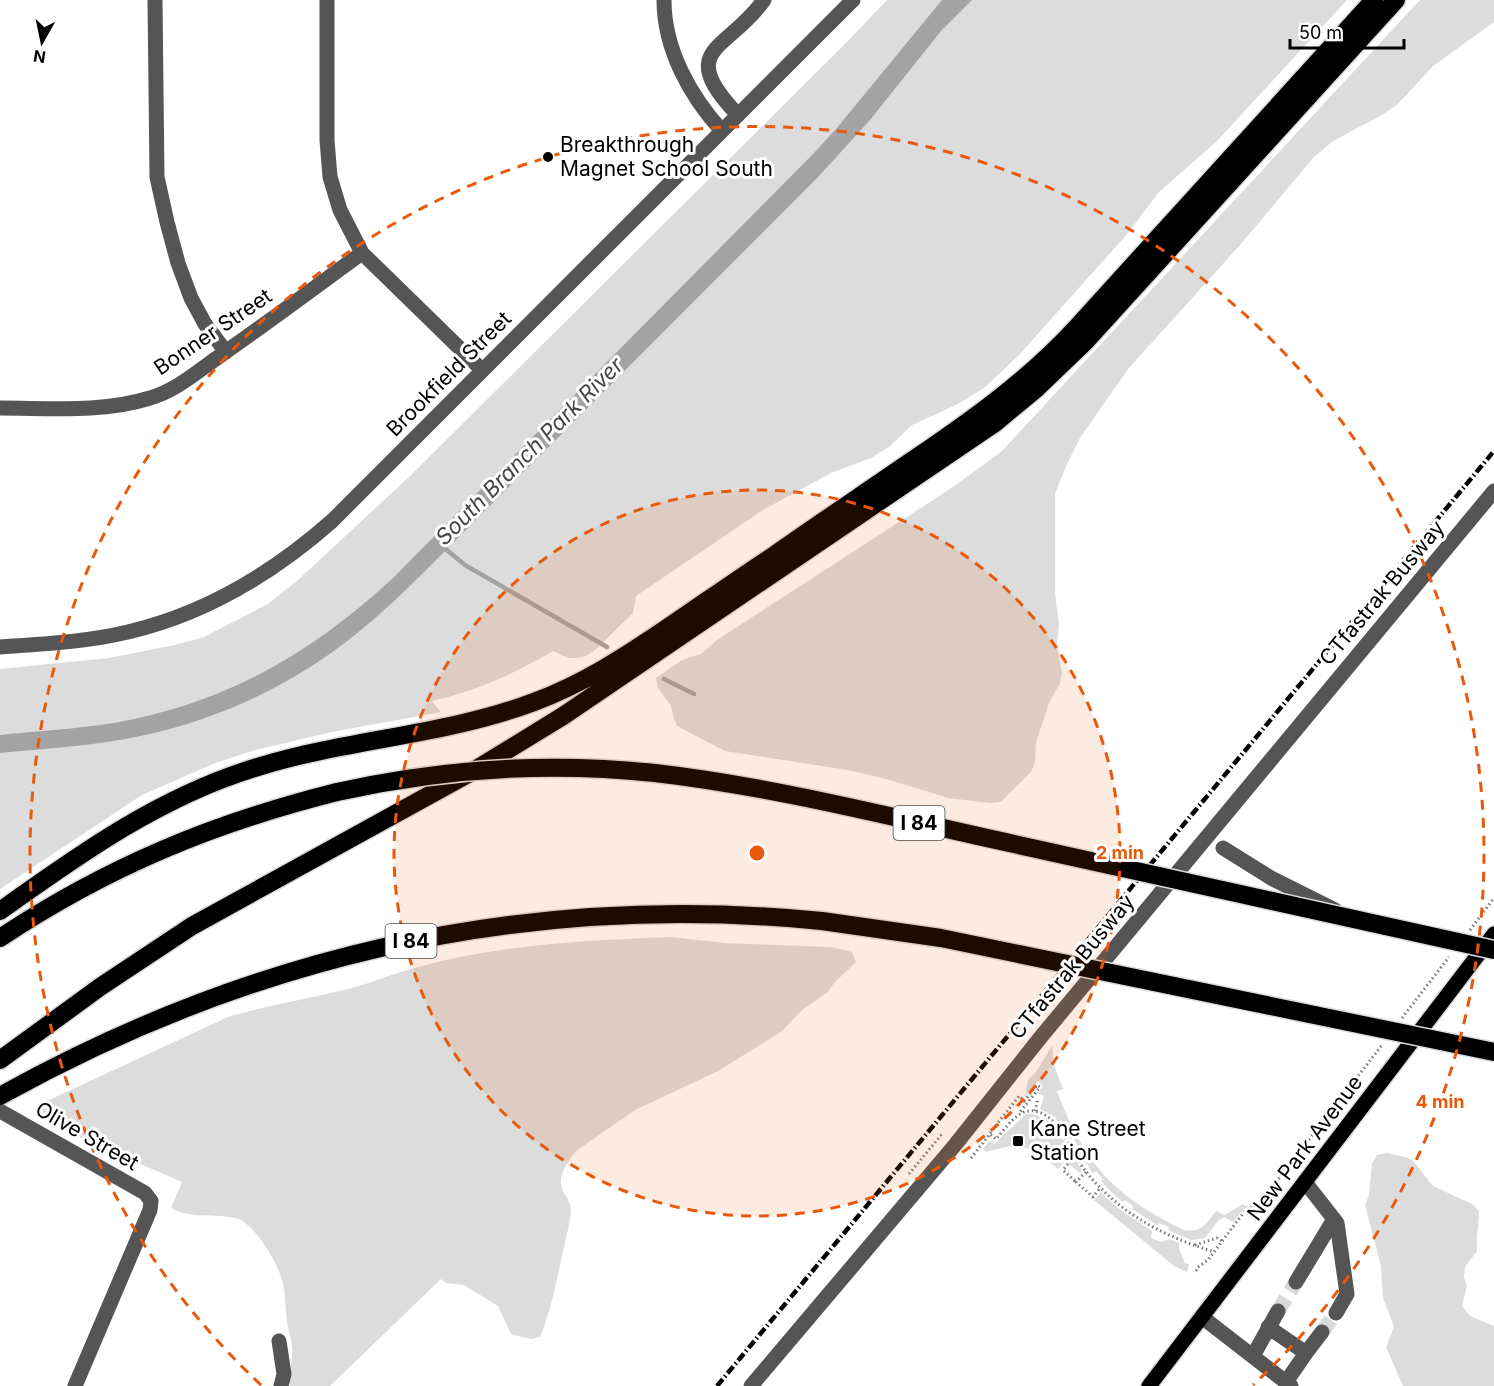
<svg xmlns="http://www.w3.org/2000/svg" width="1494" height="1386" viewBox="0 0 1494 1386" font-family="Inter,sans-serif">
<rect width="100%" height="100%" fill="#fff"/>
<!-- green -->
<path fill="#dcdcdc" d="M887 0H1347L1217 141 1158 193 1128 233 1019 355 984 388 958 404 912 425 889 447 871 458 831 473 763 510 636 596 633 613 596 649 588 655 578 658H568L553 651C514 674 476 691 432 701L441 712 332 732 255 750 215 763 142 795 0 889V669L109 658 175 645 204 637 268 604 298 580 409 477 845 44Z
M1420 0H1494V22L1433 66 1397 105 1380 116 1333 141 1314 157 1240 245 1128 369 1080 438 1066 466 1055 494V593L1059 624 1057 644 1062 674 1060 683 1049 703 1036 742 1035 762 1031 772 1001 802 990 803 948 798 890 780 848 770 725 751 677 726 673 716 671 706 658 688 656 678 682 660 701 654 717 640 950 489 1001 452Z
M671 937 724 943 831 947 852 952 856 962 834 983 828 992 802 1010 781 1032 718 1071 635 1110 576 1151C570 1159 562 1169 561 1180 559 1192 571 1198 571 1210 570 1225 565 1241 562 1256 556 1283 551 1311 540 1337L531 1339 511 1334 498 1306 464 1285 446 1283 441 1279 330 1386H290C289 1372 293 1358 292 1345 291 1337 288 1330 287 1322 285 1307 286 1291 281 1277 276 1260 254 1224 238 1219 215 1212 192 1220 171 1208L182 1182 74 1135 72 1130 46 1117 40 1108 47 1101 228 1017C268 1005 308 999 348 989 372 983 394 973 418 967 500 945 586 940 671 937Z
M1052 1046 1054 1065 1063 1089 1057 1091C1084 1164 1114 1196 1184 1230 1201 1233 1207 1223 1216 1211L1225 1215 1243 1204 1246 1206 1233 1222 1224 1217 1218 1221 1205 1238 1191 1240 1168 1230 1169 1227 1159 1223 1157 1225 1132 1209 1133 1206 1125 1200 1123 1202C1115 1196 1108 1188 1101 1181L1103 1179 1096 1171 1093 1173 1075 1148 1078 1146 1073 1138 1070 1139 1055 1117 1040 1109 1044 1096 1038 1093 1043 1086 1038 1081 1025 1096 1028 1080 1036 1072Z
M1026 1114C1052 1111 1069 1151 1082 1170L1080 1173 1065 1161 1058 1169C1031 1146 1021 1141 986 1152L983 1149 989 1141 994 1144Z
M1387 1153 1406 1157 1414 1162 1433 1186 1472 1204 1479 1211C1479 1225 1476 1235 1477 1251L1465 1267 1464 1277 1467 1286 1462 1306 1470 1316 1494 1326V1386H1403L1386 1347 1394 1327 1383 1298 1381 1266 1365 1205 1369 1195 1372 1163 1377 1155Z
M1101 1192 1115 1206 1152 1231 1151 1238 1161 1242 1169 1239 1179 1243V1249L1185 1263 1189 1264 1187 1272 1174 1266 1094 1200Z"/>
<!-- water -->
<path fill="#a3a3a3" d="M942 0H972L941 31 870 120 819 176 450 546C412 584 375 622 331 653 276 692 211 721 145 735 97 746 48 748 0 753V735C38 731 76 729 114 723 226 703 311 654 393 578L813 154 836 129Z"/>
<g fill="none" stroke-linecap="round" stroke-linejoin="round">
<!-- stream -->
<path stroke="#a3a3a3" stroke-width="4.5" d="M443 547 465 565 607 647
M664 679 694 694"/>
<!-- minor-tunnel -->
<path stroke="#d9d9d9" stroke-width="15" stroke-dasharray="15 8" stroke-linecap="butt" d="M1278 1311 1296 1282
M1322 1332 1336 1313"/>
<!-- major casing -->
<g stroke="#dbdbdb" stroke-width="18">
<path id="major" d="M1149 1386 1494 934"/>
</g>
<!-- highway casing -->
<g stroke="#dbdbdb" stroke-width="21">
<path id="highway" d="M0 911C81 853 164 794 261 766 350 739 446 735 534 702 583 684 626 656 670 626 704 603 738 579 773 556 817 525 862 495 907 464 968 423 1026 382 1076 328L1374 0
M0 938C107 867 213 823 337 792
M0 1060 100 987 192 926 475 770 563 716 995 423 1036 389 1086 341 1396 0
M0 1096C257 953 530 892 822 921"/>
</g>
<!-- path -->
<path stroke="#777" stroke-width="3" stroke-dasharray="1.5 3" stroke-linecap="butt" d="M1470 930 1494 898
M1402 1018 1449 957
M1035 1111 1038 1098
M990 1133 1019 1096 1024 1101 1037 1085 1040 1087 1020 1112
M971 1158 990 1134 996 1139C1006 1128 1018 1108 1035 1111 1060 1116 1070 1150 1084 1169 1091 1179 1100 1188 1109 1196 1138 1223 1176 1240 1214 1252
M1068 1164 1063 1170 1076 1182
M1086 1172 1076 1182 1093 1197 1101 1187
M909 1174 942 1134
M1195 1245 1217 1238 1222 1241
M1196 1271 1198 1267 1208 1260 1247 1208 1260 1203 1382 1045"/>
<!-- minor -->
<path stroke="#555" stroke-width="15" d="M155 0 157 177 167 222 178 263 191 298 205 324 226 352
M327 0V140L330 177 340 210 362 253 482 370
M664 0C664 49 690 96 722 131
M738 115C674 48 728 51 764 0
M0 408C50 408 102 413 150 398 175 391 197 372 217 358 266 324 314 288 362 253
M0 647C43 644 86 642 128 632 205 614 273 573 332 521L853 0
M1223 848 1271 878 1335 910
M0 1111 145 1193 151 1201 150 1210 75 1386
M1305 1182 1337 1223 1347 1294 1336 1313
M1296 1282 1334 1219
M1202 1317 1291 1386
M1268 1327 1306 1353 1286 1382
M279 1341 284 1374 281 1386
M1306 1353 1322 1332
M1253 1356 1278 1311
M751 1386 955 1145 1040 1038 1494 491"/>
<!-- major -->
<use href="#major" stroke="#000" stroke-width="15"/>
<!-- highway -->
<use href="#highway" stroke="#000" stroke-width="18"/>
<!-- rail -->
<path stroke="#000" stroke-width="4.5" stroke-dasharray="9 3 1.5 3" stroke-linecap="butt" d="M717 1386 1494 451"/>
<!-- highway-bridge casing -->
<g stroke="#dbdbdb" stroke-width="21" stroke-linecap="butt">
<path id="highway-bridge" d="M337 792C440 769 550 762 655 773 776 787 895 818 1014 844 1174 879 1334 915 1494 950
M822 921 941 938 1494 1052"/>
</g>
<!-- highway-bridge -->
<use href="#highway-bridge" stroke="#000" stroke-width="18"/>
</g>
<!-- distance rings -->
<circle cx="757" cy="853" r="363" fill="#e8590c" fill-opacity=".12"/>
<g fill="none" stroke="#e8590c" stroke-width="3" stroke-dasharray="10 8">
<circle cx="757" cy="853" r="363"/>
<path d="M261 1385A727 727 0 1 1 1253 1385"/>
</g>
<!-- markers -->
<g fill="#000" stroke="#fff" stroke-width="2">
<circle cx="548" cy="157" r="6"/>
<rect x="1012" y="1135" width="12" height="12" rx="3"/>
</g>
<g text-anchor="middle" stroke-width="6" stroke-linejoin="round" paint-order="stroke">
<!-- shield labels -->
<g fill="#fff" stroke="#4c4c4c" stroke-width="1.5">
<rect x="893.5" y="806" width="51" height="34" rx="4.5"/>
<rect x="385.5" y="924" width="51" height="34" rx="4.5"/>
</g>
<g font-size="20" font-weight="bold" fill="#000">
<text x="919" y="830">I 84</text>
<text x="411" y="948">I 84</text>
</g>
<!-- poi labels -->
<g font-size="21" fill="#000" stroke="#fff" text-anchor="start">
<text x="560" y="152">Breakthrough<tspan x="560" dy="24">Magnet School South</tspan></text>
<text x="1030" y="1136">Kane Street<tspan x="1030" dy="24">Station</tspan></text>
</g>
<!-- street labels -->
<g font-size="21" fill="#000" stroke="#fff">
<text transform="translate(213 332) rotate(-34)" y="7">Bonner Street</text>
<text transform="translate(449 374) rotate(-45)" y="7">Brookfield Street</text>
<text transform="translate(1382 593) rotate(-50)" y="7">CTfastrak Busway</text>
<text transform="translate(1072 967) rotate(-50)" y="7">CTfastrak Busway</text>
<text transform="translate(87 1136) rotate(30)" y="7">Olive Street</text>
<text transform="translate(1305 1148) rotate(-53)" y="7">New Park Avenue</text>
</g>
<!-- water labels -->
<g font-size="22" font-style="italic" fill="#444" stroke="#fff">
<text transform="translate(529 451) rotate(-45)" y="8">South Branch Park River</text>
</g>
</g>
<circle cx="757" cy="853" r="9" fill="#e8590c" stroke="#fff" stroke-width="3"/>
<g font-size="18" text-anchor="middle" font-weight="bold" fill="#e8590c" stroke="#fff" stroke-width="6" stroke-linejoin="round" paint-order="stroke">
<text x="1120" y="859">2 min</text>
<text x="1440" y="1108">4 min</text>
</g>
<!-- north arrow -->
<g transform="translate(42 42) rotate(189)" stroke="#ffffff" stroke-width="4.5" paint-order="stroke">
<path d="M0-4.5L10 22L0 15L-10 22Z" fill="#000000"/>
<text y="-9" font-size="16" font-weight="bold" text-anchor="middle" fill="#000000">N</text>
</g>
<!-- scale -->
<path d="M1290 39v9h114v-9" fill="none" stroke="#000000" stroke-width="3"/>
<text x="1299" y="39" font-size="18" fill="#000000" stroke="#ffffff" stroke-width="4.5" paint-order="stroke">50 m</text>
</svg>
